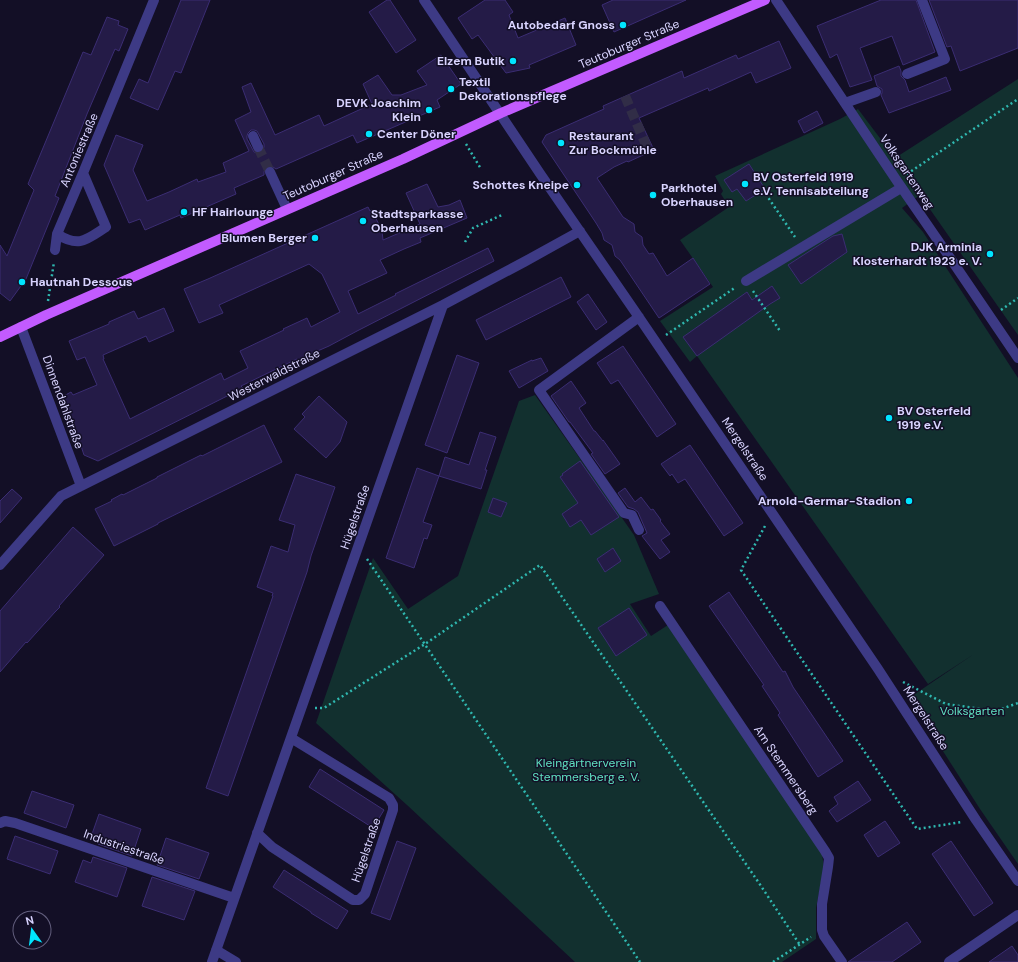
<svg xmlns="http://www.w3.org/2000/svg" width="1018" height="962" viewBox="0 0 1018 962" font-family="'DM Sans',sans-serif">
<rect width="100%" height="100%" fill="#130f26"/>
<!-- green -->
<path fill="#12302f" d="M1018 79V335L920 195 902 208 923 232 1018 378V864L980 809 909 698 974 654 928 684 697 356 690 362 660 321 713 287 680 240 729 207 721 194 723 191 715 176 840 119 858 109 895 158Z
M535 395 634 535 659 594 630 604 651 636 668 625 822 854 824 867 816 908V939L782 962H575L407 805 316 723 373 558 408 609 458 576 519 401Z"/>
<!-- building -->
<path fill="#241b47" stroke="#3b2d73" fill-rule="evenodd" d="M181 0H210L181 73 175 71 158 110 130 98 139 79 148 83Z
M387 0H390L416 40 396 53 369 12Z
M485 0H505L513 12 509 15 518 38 565 18 576 45 529 65 530 68 506 73 478 35 472 39 458 18Z
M613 0H686L614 32 602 5Z
M881 0H916L935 52 903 65 892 36 860 48 872 80 850 87 837 54 830 58 817 26Z
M929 0H1018V48L960 71 951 46 947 47Z
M107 17 119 21 118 25 128 29 119 51 115 49 87 114 55 196 59 198 26 279 10 301 0 293V245L7 256 34 190 28 184 83 52 91 55Z
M779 41 791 68 756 83 751 72 709 91 708 88 639 118 654 150 628 162 627 161 614 167 597 178 623 217 634 224 635 232 642 237 643 245 649 254 653 253 667 276 693 258 710 284 659 318 620 260 615 256 612 245 604 240 602 233 596 223 542 142 546 135 604 109 603 106 682 71 684 78 736 55 738 59Z
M441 55 461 84 437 100 440 107 357 143 353 135 276 169 273 167 268 166 265 169 264 172V175L234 188 236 194 181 218 180 215 145 230 140 219 129 223 104 165 116 135 143 145 133 170 147 201 169 192 197 179 198 182 226 172 223 163 249 151 235 120 251 112 242 87 251 83 275 135 319 115 324 126 372 104 363 84 378 75 392 95H401L427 85 417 71ZM251 130H254L257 131 264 144V147L263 150 260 153H257L254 152 247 139V136L248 133Z
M899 66 901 71V76L905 80 909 92 946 77 951 90 889 113 881 95 882 93V89L877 86 874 76Z
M817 111 823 123 804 133 798 121Z
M749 164 765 189 746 201 737 189 732 192 724 180Z
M427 184 438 207 449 205 460 200 467 218 420 238 421 242 404 249 380 260 387 273 348 291 358 314 396 295 395 294 488 248 494 261 357 331 329 346 297 360V359L241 386 243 388 98 461 84 455 81 446 77 444 60 398 71 392 73 395 97 385 85 357 77 360 69 341 109 324V322L134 311 138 319 164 308 174 331 149 342 146 336 103 355 104 359H103L130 419 221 373 224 380 248 368 240 351 284 330 283 329 307 318 311 327 340 312 322 274 309 264 219 305 223 313 199 323 184 289 208 279 368 207 370 211 372 210 382 231 383 240 420 224 406 193Z
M842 234 847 252 801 284 788 265 833 236Z
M561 277 571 297 486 340 476 320Z
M772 286 780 298 770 304 697 356 683 337 747 292 752 300Z
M588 294 607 322 596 330 577 302Z
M623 346 676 424 657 437 618 380 611 384 597 363Z
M457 355 479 363 447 453 425 445Z
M541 358 548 371 519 388 509 371 532 360V361Z
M571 381 586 403 579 408 594 431H595L603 441V440L620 464 605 474 591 454 593 453 570 422H569L551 396Z
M319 396 347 422 340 442 326 458 294 429 305 417 302 414Z
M264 425 282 462 158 523V524L114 546 95 509 112 501 111 500 122 494 123 495 157 478V477L201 455 202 456Z
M480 432 496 437 485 470H487L481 489 439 476 445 457 469 465Z
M690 445 743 523 724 536 685 479 678 483 672 474 670 476 661 464Z
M580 461 619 517 591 535 581 520 570 527 562 514 578 503 560 477 563 475 562 474Z
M417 468 439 476 423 522 432 525 427 539 424 538 414 568 386 558Z
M296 474 335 487 311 556 307 572 228 796 206 788 273 596H272L273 593 257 587 267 558 271 546 288 552 295 525 279 520Z
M625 488 635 502 641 497 651 510 653 509 661 520 660 521 670 534 661 540 670 552 660 559 642 536 647 533 638 512 634 509 628 507 618 493Z
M12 489 22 498 0 523V501Z
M493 498 507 503 501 517 488 512Z
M73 527 104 555 59 606 60 607 55 612 27 643 26 642 0 672V611Z
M613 548 621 561 605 572 597 559Z
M729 592 783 672 785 671 793 687 843 761 818 777 778 715 780 713 762 686 764 685 709 606Z
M629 608 647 635 616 656 598 628Z
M320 769 384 810 373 828 309 787Z
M858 781 871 800 837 822 829 811 838 804 834 797Z
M32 791 74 805 66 828 24 813Z
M99 814 141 829 132 856 98 844 99 840 91 837Z
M885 821 900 843 878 857 864 835Z
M15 836 58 851 50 874 7 859Z
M166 838 209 853 199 879 157 865Z
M397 841 416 848 390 920 371 913Z
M951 841 993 903 974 916 932 854Z
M93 857 127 868 117 897 75 882 83 860 91 863Z
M284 870 348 911 337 929 311 913V912L273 887Z
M152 877 195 891 184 920 142 906Z
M907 922 921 942 892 962H848Z
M1012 946 1018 955V962H989Z"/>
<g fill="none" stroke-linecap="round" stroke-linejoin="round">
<!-- minor-tunnel -->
<path stroke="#312d47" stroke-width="10" stroke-dasharray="10 5" stroke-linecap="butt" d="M625 96 649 152
M258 147 270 172"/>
<!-- path -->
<path stroke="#2fb8b0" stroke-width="2.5" stroke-dasharray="2 3" stroke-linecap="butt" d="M466 144 481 169
M907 174 1018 99
M763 190 795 237
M465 242 473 228 502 215
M753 291 780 331
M48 301 54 262
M1001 310 1018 298
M666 335 736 287
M765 526 741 570 917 829 962 822
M367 559 640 962
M903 682 946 704 996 711 1018 703
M315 708H324L425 644 540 565 759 883 800 945
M773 962 811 937"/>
<!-- minor -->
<path stroke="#3d3a85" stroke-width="10" d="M424 0 541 175 634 310 878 669 976 820 1018 881
M776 0 897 181 946 252 1018 358
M907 74 945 59 922 0
M845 103 876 92
M253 136 258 147
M270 172 287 209
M57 234C79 248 86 240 106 227L83 173
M55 250 57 234 83 173 154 0
M746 281 901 188
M639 317 539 390 624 513 632 515 639 530
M21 327 81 486
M0 565 61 496 443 305 524 262 580 231
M660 606 825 851 829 858 828 867 822 904V930L824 936 842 962
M0 823 5 821 15 823 234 898
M257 833 272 847 353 900H359L365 894 393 810V805L389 798 291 738
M216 950 236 962
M212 962 358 547 443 305
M949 962 1018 915"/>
<!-- major -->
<path stroke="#c25bff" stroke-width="10" d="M0 337 46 315 403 159 501 113 765 0"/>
</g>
<!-- markers -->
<g fill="#00e5ff" stroke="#130f26" stroke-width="1.5">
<circle cx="623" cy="25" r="4"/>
<circle cx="513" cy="61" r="4"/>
<circle cx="451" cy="89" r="4"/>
<circle cx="429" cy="110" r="4"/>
<circle cx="369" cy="134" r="4"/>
<circle cx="561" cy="143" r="4"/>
<circle cx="745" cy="184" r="4"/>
<circle cx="577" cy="185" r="4"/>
<circle cx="653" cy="195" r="4"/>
<circle cx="184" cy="212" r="4"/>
<circle cx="363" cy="221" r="4"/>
<circle cx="315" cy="238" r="4"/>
<circle cx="990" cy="254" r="4"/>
<circle cx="22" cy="282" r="4"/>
<circle cx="889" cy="418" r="4"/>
<circle cx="909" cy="501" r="4"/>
</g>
<g text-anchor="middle" stroke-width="3" stroke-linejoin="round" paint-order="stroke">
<!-- poi labels -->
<g font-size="12" font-weight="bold" fill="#d9d4ff" stroke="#130f26" text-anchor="start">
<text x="615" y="29" text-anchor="end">Autobedarf Gnoss</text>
<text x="505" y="65" text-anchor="end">Elzem Butik</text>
<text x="459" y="86">Textil<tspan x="459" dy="14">Dekorationspflege</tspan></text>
<text x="421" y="107" text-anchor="end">DEVK Joachim<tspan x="421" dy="14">Klein</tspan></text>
<text x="377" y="138">Center Döner</text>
<text x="569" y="140">Restaurant<tspan x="569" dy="14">Zur Bockmühle</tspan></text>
<text x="753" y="181">BV Osterfeld 1919<tspan x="753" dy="14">e.V. Tennisabteilung</tspan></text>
<text x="569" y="189" text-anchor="end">Schottes Kneipe</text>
<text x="661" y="192">Parkhotel<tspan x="661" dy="14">Oberhausen</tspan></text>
<text x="192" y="216">HF Hairlounge</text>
<text x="371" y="218">Stadtsparkasse<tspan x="371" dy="14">Oberhausen</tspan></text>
<text x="307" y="242" text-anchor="end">Blumen Berger</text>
<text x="982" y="251" text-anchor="end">DJK Arminia<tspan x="982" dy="14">Klosterhardt 1923 e. V.</tspan></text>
<text x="30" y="286">Hautnah Dessous</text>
<text x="897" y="415">BV Osterfeld<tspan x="897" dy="14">1919 e.V.</tspan></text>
<text x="901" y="505" text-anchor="end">Arnold-Germar-Stadion</text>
</g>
<!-- street labels -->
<g font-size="12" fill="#d9d4ff" stroke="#130f26">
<text transform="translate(629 44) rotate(-23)" y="4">Teutoburger Straße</text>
<text transform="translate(79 150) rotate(-67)" y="4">Antoniestraße</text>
<text transform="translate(907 172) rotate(56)" y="4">Volksgartenweg</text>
<text transform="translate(333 175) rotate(-24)" y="4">Teutoburger Straße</text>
<text transform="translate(274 375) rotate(-27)" y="4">Westerwaldstraße</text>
<text transform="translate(63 402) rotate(70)" y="4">Dinnendahlstraße</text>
<text transform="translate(745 449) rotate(56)" y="4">Mergelstraße</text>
<text transform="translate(355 517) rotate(-71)" y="4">Hügelstraße</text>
<text transform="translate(926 718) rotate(57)" y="4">Mergelstraße</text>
<text transform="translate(786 770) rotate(56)" y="4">Am Stemmersberg</text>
<text transform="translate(124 847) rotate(19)" y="4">Industriestraße</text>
<text transform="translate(366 850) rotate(-71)" y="4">Hügelstraße</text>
</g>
<!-- park labels -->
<g font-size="12" fill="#5fe0c0" stroke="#130f26">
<text x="972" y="715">Volksgarten</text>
<text x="586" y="767">Kleingärtnerverein<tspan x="586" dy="14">Stemmersberg e. V.</tspan></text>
</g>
</g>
<!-- north arrow -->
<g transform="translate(32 930) rotate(346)"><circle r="19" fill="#130f26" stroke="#625e7d"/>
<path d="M0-3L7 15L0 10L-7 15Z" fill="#00e5ff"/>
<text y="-6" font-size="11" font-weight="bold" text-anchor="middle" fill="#d9d4ff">N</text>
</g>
</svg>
